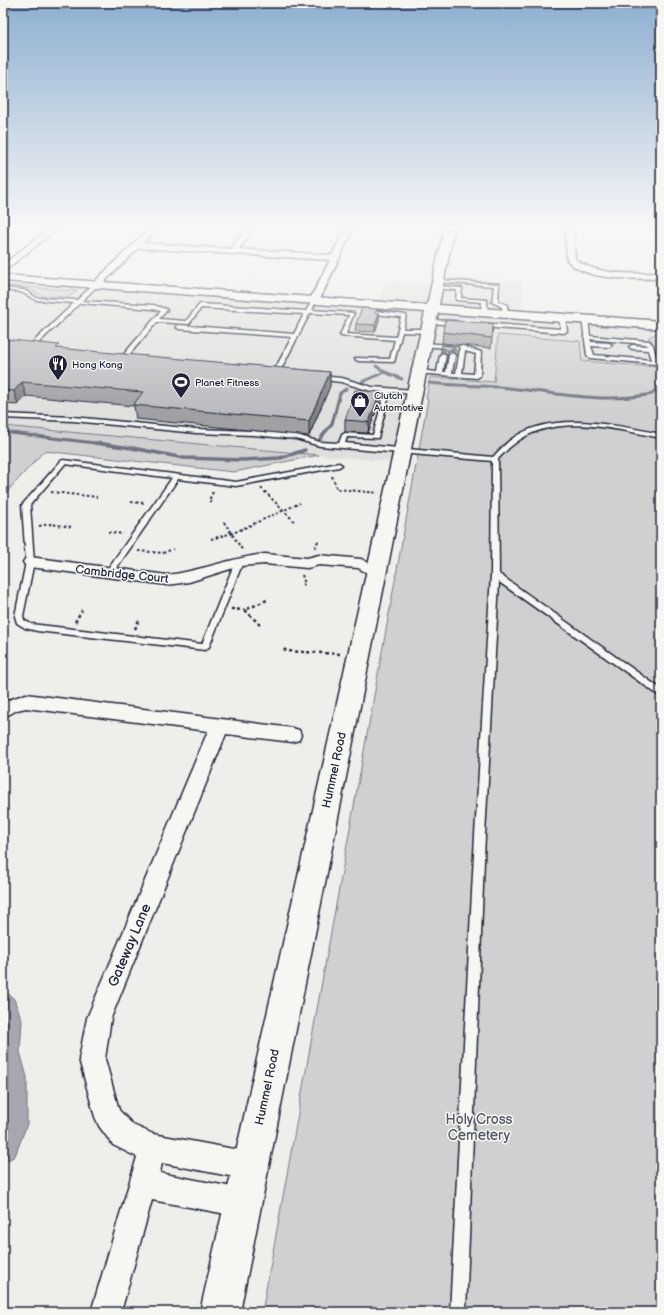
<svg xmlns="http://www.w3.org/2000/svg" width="664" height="1315" viewBox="0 0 664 1315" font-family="'Balsamiq Sans',sans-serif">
<rect width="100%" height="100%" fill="#eeeeeb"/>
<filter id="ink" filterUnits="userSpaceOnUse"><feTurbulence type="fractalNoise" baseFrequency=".025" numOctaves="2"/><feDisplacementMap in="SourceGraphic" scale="8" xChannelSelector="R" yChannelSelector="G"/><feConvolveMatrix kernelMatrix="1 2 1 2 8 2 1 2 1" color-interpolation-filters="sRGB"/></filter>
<g filter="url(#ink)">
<!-- built -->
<path fill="#dfdfde" d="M443 277 522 282 521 316 650 325 660 362 655 367 582 361 498 335 494 383 421 376 436 307 378 303 386 281 440 285Z
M3 281 421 312 425 315 395 462 3 426Z"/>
<!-- green -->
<path fill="#d0d0d1" stroke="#797986" d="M3 285 78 291 68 297 42 296 29 289Z
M658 332 661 333V1312H262L428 399H426L430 377 494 382 498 335 580 341 582 361 655 367 659 362 652 341 648 338Z
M3 426 319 455 234 472 44 451 3 496Z"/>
<!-- water -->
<path fill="#a7a7af" stroke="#727281" d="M3 989 14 999 22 1020 20 1052 27 1077V1124L15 1156 3 1163Z"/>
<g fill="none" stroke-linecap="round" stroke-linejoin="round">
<!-- stream-far1 -->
<path stroke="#727281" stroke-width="3" d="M376 366 385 372
M362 382 385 372 402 379
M429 383C456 386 482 385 509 388 556 393 604 404 652 394L661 382
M3 432 103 444
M319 440 332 424 340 393 346 389"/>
<!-- stream -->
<path stroke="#727281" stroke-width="3.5" d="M95 443 132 448 184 458 243 460 280 458 305 450"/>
<!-- lane casing -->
<g stroke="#22223b" stroke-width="3">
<path id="lane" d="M438 280 499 284 498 301 507 305 508 314 503 315 502 307 492 302 494 286 436 282V280Z
M95 283 99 284 82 301 153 305 166 309 167 310 159 319 186 321 200 304 306 311 313 299 315 298 317 299 312 310 354 313 346 334 396 337 401 317 367 313V311L369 310 406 315 403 329H427L430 331 427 333 402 332 394 362 358 361 355 359 356 358 390 359 395 340 341 336 340 335 349 315 310 313 278 375 275 377 272 375 292 337 179 329 176 327 179 325 294 334 304 314 201 308 189 324 157 322 122 363 120 364 117 362 118 361 161 311 153 309 80 303 29 352H25V350L74 303 36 300 21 292 3 290V288L24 290 37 298 77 300Z
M437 286 462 288 461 298 487 300V312L484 314 481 312 482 302 456 300 457 290 435 288V286Z
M562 316 565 318 567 331 564 333 481 327 478 325 481 323 561 329 559 318Z
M585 317 588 319 590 336 649 341 653 345 657 362 654 364 590 358 587 355 582 319ZM590 339 645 344 648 346 632 345 629 347 632 349 648 350 651 360 594 355 591 346 609 347 612 345 609 343 591 342Z
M430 320 456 321 459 323 456 325 428 323V321Z
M425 343 463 346 481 352 480 376 477 378 417 373 416 372 419 370 437 372 440 355 443 353 446 355 443 372H446L449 355 452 353 455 355 452 373H456L460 349 423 346 422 345ZM465 351 476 354 474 374 462 373Z
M319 376 342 378 372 387 414 390 417 392 414 394 390 392 378 438 347 437 345 443 493 457C498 452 503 446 509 441 549 409 615 425 661 434V438C615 429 554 412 514 444 508 448 503 454 498 459L499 574 661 689V697L499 582 485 835 466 1312H450L475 835 491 575 492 461 320 446 296 439 253 435 196 433 73 421 3 418V414L73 417 196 429 253 431 297 435 320 442 339 443 342 435 345 433 373 435 385 392 371 391 341 382 317 379V377Z
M63 460 236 482 339 463 342 465 339 467 236 486 178 479 111 576 108 577 104 574 172 478 65 464 30 505 34 562 23 616 24 620 31 624 202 644 235 562 236 560H242L243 562 209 647 205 650 37 631 25 628 17 623 15 616 26 562 22 505 61 461Z"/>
</g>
<!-- street casing -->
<g stroke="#22223b" stroke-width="3">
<path id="street" d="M48 229H57L3 272V265Z
M149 229H157L143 243 231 249 246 229H254L239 249 332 255 345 229H353L320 299 315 302 310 299 330 260 139 248 100 286H94V282Z
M565 229H573L575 259C599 277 633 273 661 273V279C634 278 585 282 567 260Z
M265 554 307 558 319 555 361 559 381 569 384 572 381 575H371L358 568 319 565 307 568 265 564 240 566 189 582 167 585 30 567 25 565 23 562 25 559 30 557 167 575C201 571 230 558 265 554Z
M26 694 292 728 299 730 301 735 299 740 292 742 226 734 111 1018 105 1059 119 1110 133 1125 153 1134 250 1152 260 1156 264 1166 260 1176 250 1180 162 1163 160 1173 242 1189 252 1193 256 1203 252 1213 242 1217 152 1200 121 1312H91L137 1157 113 1145 99 1126 95 1117 79 1059 87 1018 208 731 26 708 17 710 3 718V702Z"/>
</g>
<!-- secondary casing -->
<g stroke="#22223b" stroke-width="3">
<path id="secondary" d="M444 229H454L439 305 661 321V329L438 313 240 1312H200L425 312 3 281V275L427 305Z"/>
</g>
<!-- path-far1 -->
<path stroke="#22223b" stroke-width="2" stroke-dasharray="2.5 2.5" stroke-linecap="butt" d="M332 476 337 489 378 493
M261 488 294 521
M51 492 97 497
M131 502 144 503
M211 503 209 500 214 490
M224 522 243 551
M39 526 50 524 72 527
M108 532 123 534
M211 539 233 533 300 503
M315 548 318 541 316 540
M138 551 163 553 173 549
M302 575 305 584 302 585"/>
<!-- path -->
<path stroke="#22223b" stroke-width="2.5" stroke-dasharray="3 3" stroke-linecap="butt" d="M231 609 245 610
M75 622 82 610
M260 625 245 610 267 600
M135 629 140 618
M284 649 286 651 340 654"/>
<!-- lane -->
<use href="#lane" fill="#f6f6f2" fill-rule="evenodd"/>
<!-- street -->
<use href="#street" fill="#f6f6f2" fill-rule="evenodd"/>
<!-- secondary -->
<use href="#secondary" fill="#f6f6f2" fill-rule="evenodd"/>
</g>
<!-- wall -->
<path fill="#a1a1a4" stroke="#22223b" d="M379 313V320L375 332 355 331 356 324Z
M443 332 492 338 491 348 442 343Z
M3 339 60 349 330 372V386L309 436 136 419 134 406 26 396 18 405 3 404Z
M442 345 459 347 457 355 453 352 448 355 444 352 441 353Z
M380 392 379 403 368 433 345 432V420Z"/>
<!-- shaded-wall -->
<path fill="#838386" stroke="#22223b" d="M379 313V320L375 332V325Z
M444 348V352L441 353V349Z
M453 348V352L448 355V351Z
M330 372V386L309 436V421Z
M22 382 26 396 18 405 14 391Z
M380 392 379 403 368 433 369 422Z"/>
<!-- building -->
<path fill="#bbbbbf" stroke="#22223b" d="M362 308 377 309 375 313H379L375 325 356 324Z
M445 320 493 324 492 338 443 332Z
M3 339 59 345 56 348 330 372 309 421 133 405 143 392 22 382 14 391 3 390Z
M442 345 459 347 458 352 453 348 448 351 444 348 441 349Z
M355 390 380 392 369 422 345 420Z"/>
</g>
<!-- sky -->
<linearGradient id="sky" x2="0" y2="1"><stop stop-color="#8eafd1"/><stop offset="0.55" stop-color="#f7f7f6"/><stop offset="1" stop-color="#f7f7f6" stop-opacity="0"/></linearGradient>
<rect width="664" height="413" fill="url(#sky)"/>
<!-- icons -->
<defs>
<g id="restaurant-pin" transform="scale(1)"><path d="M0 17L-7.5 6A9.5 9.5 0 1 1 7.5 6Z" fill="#22223b" stroke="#f6f6f2"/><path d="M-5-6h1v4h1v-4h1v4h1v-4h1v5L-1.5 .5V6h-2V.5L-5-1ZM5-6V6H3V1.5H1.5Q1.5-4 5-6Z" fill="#fff"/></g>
<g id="stadium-pin" transform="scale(1)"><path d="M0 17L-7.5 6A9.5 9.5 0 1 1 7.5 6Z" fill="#22223b" stroke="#f6f6f2"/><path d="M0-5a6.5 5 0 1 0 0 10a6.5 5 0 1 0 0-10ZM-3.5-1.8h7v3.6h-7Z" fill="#fff"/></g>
<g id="shop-pin" transform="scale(1)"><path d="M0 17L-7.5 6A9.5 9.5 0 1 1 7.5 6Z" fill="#22223b" stroke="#f6f6f2"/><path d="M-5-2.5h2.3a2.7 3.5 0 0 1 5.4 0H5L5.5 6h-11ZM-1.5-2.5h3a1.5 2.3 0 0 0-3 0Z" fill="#fff"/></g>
</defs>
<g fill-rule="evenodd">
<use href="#restaurant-pin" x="58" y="364"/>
<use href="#stadium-pin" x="181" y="382"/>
<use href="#shop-pin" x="360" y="401"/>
</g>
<g text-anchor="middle" stroke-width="3" stroke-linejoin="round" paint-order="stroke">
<!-- far-poi labels -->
<g font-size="10" fill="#22223b" stroke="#f6f6f2" text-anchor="start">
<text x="72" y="368">Hong Kong</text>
<text x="195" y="386">Planet Fitness</text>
<text x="374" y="399">Clutch<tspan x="374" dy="12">Automotive</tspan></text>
</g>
<!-- street labels -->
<g font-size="12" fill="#22223b" stroke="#f6f6f2">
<text transform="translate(122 574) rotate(6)" y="4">Cambridge Court</text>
<text transform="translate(334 770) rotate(-78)" y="4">Hummel Road</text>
<text transform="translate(267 1087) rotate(-78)" y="4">Hummel Road</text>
</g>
<!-- near-street labels -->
<g font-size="14" fill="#22223b" stroke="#f6f6f2">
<text transform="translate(129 945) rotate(-67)" y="5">Gateway Lane</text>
</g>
<!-- near-park labels -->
<g font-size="14" fill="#565668" stroke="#f6f6f2">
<text x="479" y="1124">Holy Cross<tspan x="479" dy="16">Cemetery</tspan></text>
</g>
</g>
<!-- margin -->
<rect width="664" height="1315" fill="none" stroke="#f6f6f2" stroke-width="16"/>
<rect x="8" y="8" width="648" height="1299" fill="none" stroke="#22223b" stroke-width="1.5" filter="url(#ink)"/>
</svg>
